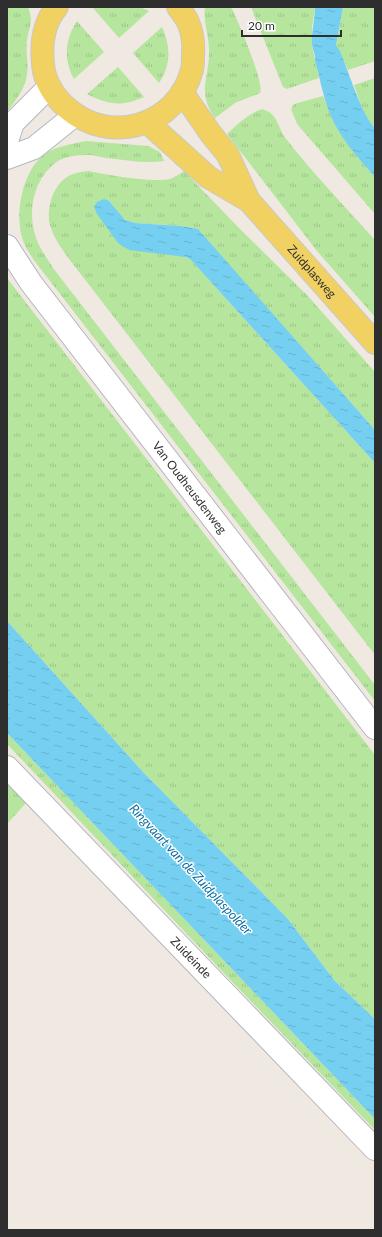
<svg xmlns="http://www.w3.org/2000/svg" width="382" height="1237" viewBox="0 0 382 1237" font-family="Lato,sans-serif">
<defs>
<pattern id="grass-tufts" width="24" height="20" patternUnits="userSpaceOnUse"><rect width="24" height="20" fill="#b6e59e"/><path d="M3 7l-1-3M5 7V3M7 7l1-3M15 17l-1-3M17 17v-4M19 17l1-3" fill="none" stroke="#9dc588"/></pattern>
<pattern id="water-ripples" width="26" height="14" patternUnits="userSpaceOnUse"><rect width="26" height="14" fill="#75cff0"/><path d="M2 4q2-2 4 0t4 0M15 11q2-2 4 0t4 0" fill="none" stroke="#66b2ce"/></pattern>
</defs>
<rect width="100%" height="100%" fill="#efe9e1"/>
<!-- grass -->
<path fill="url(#grass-tufts)" d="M7 7H28C34 22 29 26 27 40 25 51 29 63 27 74 26 88 15 101 7 112Z
M96 7H140L149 11 119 38 93 8Z
M205 7H231C237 18 265 84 260 93L235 103 215 118C196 92 210 77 209 50 209 35 203 22 205 7Z
M251 7H315L312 27V46L319 78 287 89 283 87Z
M343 7H375V61L348 70 336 45Z
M77 21 104 52 74 79C63 60 65 39 77 21Z
M162 27C171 47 171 65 159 83L133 53Z
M118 67 144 97C122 107 108 105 87 94Z
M375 78V128C364 118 359 99 354 85Z
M323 96C335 128 352 151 375 177V214L297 124 291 109 294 104Z
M262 109C279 114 277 127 286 139 314 174 345 207 375 240V317L317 251 227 134C238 124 248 114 262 109Z
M86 141 148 146 160 152 164 161C145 164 126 160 106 158 100 157 94 155 88 155 78 155 67 156 58 161 33 178 27 212 36 238 40 249 47 258 53 268L375 685V701L50 281C41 269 30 257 24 243 13 218 22 170 45 154 56 146 73 144 86 141Z
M89 171C106 175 155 183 170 179 175 177 180 174 184 171L239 228 307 295 375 372V430L198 230 181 226 135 223 124 220 109 201 95 207 191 260 375 463V655L66 255C60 246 53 236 50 225 46 210 52 190 63 180 71 173 80 172 89 171Z
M7 278 375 755V1019L334 980 288 919 143 772 7 621Z
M7 733 375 1119V1130L219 968 7 744Z
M7 784 26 803 7 824Z"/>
<!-- water -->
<path fill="url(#water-ripples)" d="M315 7H343L336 45 340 51C348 70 362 116 375 128V177C358 158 340 138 330 114 323 97 320 78 315 61 316 55 313 51 312 45 311 32 315 20 315 7Z
M104 199 109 201 125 220 135 223 181 226 198 229 375 430V463L191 260 186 257 129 250 118 243 97 214 94 207 97 202Z
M7 621 143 772 288 919 334 980 375 1019V1119L7 733Z"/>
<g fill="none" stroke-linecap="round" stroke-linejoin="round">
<!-- minor casing -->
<g stroke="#b4b7c1" stroke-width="24">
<g id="minor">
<path d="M7 141 13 123 49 87"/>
<path d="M7 158 34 148 75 115"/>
<path id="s1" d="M7 246 31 283 375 728"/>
<path id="s2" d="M7 767 375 1149"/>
</g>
</g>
<!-- major casing -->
<g stroke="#c9c9c9" stroke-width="24">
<g id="major">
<path d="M57 7C43 23 41 44 43 64 44 81 55 98 67 108 110 146 177 126 192 70 193 65 193 60 193 55 194 44 192 30 187 20 184 15 181 11 178 7"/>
<path id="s3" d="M182 92 211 134 228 155 249 201 375 343"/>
<path d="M147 122 208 177 249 201"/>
</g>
</g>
<!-- minor -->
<use href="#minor" stroke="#fff" stroke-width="22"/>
<!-- major -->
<use href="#major" stroke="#f2d163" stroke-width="22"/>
</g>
<g text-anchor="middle" stroke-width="3" stroke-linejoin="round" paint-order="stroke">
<!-- street labels -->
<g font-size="12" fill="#2e2e2e" stroke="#fff">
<text dy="4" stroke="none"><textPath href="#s3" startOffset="223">Zuidplasweg</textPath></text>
<text dy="4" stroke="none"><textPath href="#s1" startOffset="303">Van Oudheusdenweg</textPath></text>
<text dy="4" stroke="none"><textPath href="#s2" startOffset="265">Zuideinde</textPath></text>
</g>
<!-- water labels -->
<g font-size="13" font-style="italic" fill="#0d6fa3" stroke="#fff">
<text transform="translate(191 869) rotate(47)" y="5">Ringvaart van de Zuidplaspolder</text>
</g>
</g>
<!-- border -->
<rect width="382" height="1237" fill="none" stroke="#2e2e2e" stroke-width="16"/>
<!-- scale -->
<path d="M242 30v6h99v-6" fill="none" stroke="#2e2e2e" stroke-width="2"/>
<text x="248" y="30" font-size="12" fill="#2e2e2e" stroke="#ffffff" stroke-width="3" paint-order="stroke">20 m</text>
</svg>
